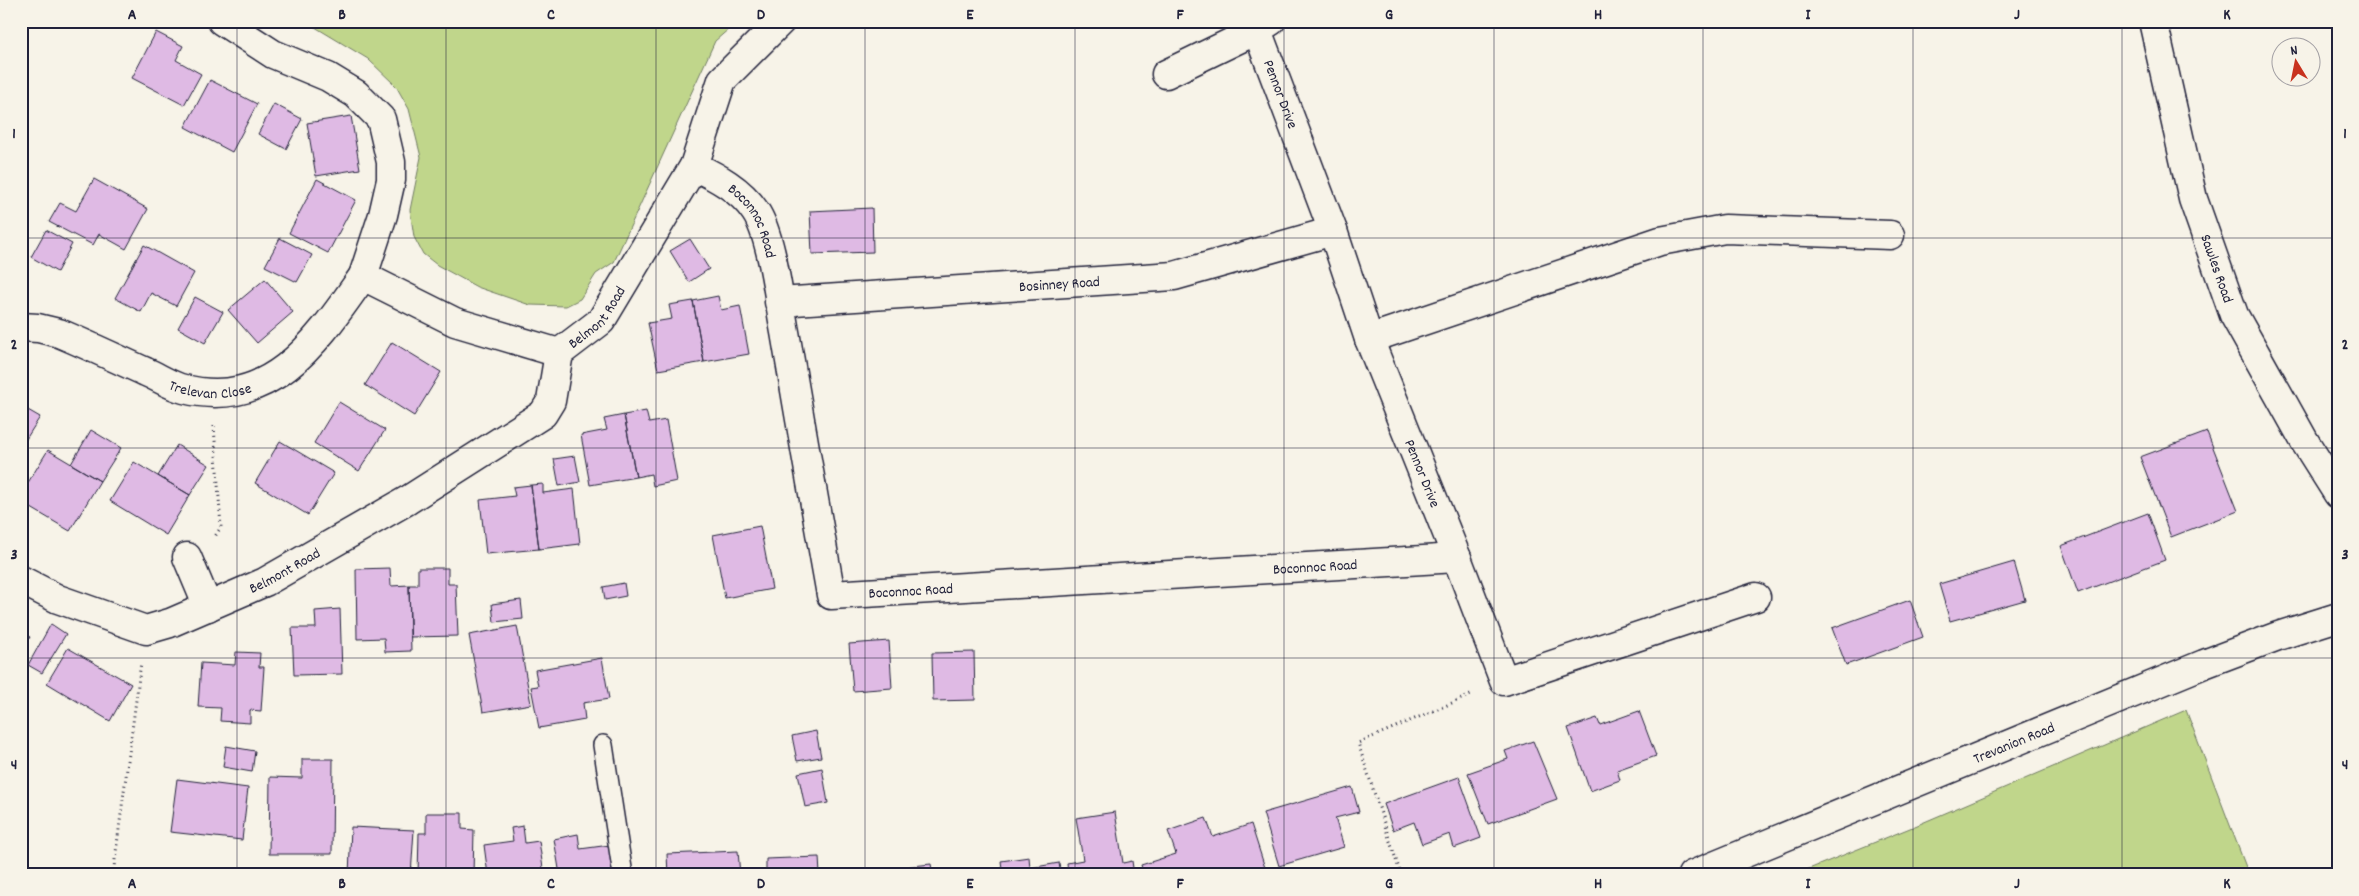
<svg xmlns="http://www.w3.org/2000/svg" width="2359" height="896" viewBox="0 0 2359 896" font-family="Dekko,sans-serif">
<rect width="100%" height="100%" fill="#f7f3e8"/>
<filter id="ink" filterUnits="userSpaceOnUse"><feTurbulence type="fractalNoise" baseFrequency=".02" numOctaves="2"/><feDisplacementMap in="SourceGraphic" scale="10" xChannelSelector="R" yChannelSelector="G"/><feConvolveMatrix kernelMatrix="1 2 1 2 8 2 1 2 1" color-interpolation-filters="sRGB"/></filter>
<g filter="url(#ink)">
<!-- green -->
<path fill="#c0d68b" stroke="#717c63" d="M300 21H738L715 41 614 262 596 274 580 299 566 306 530 305 477 287 437 265 423 254 414 237 410 210 421 157 409 109 396 86 368 59 315 27Z
M2186 710 2249 875H1794L1915 826Z"/>
<!-- building -->
<path fill="#dfbae4" stroke="#22223b" d="M156 32 183 46 176 60 201 74 184 105 132 78Z
M210 80 257 104 232 152 185 127Z
M274 104 302 119 286 149 258 134Z
M351 116 360 169 316 176 307 123Z
M94 179 148 209 126 249 99 234 93 245 49 222 60 203 76 211Z
M317 179 356 200 328 253 289 233Z
M872 208 873 252 812 254 810 211Z
M46 230 72 244 57 272 31 257Z
M280 238 312 255 297 282 265 266Z
M690 239 709 269 689 282 670 251Z
M144 245 194 273 176 306 151 293 141 312 115 298Z
M265 279 293 312 257 343 228 310Z
M718 296 721 310 740 306 749 354 704 362 693 301Z
M195 297 223 312 205 343 178 328Z
M693 301 704 362 658 370 648 323 672 319 669 305Z
M392 342 441 372 414 416 365 385Z
M339 402 385 430 359 471 314 443Z
M21 406 40 417 21 447Z
M646 411 649 423 666 420 677 481 653 486 651 474 636 477 624 415Z
M624 415 636 477 590 485 581 435 607 430 604 419Z
M91 430 121 448 100 481 71 464Z
M2207 432 2238 511 2171 537 2140 457Z
M280 441 334 473 308 515 255 483Z
M177 445 209 465 190 495 158 476Z
M48 450 100 481 70 531 21 502V494Z
M575 456 580 482 559 486 554 459Z
M134 462 190 495 166 535 110 501Z
M543 484V493L574 489 580 544 539 549 531 485Z
M531 485 539 549 486 554 480 500 515 496 513 487Z
M2148 513 2165 560 2078 593 2061 546Z
M760 526 772 589 725 598 713 535Z
M2014 562 2025 600 1950 621 1939 584Z
M390 568 391 586 409 585 411 651 385 652 384 638 357 639 356 569Z
M418 568H448V584H456L458 636 410 637 409 585H418Z
M624 583 626 596 605 600 603 587Z
M521 600 523 619 494 622 492 604Z
M1910 600 1923 637 1846 665 1832 628Z
M340 609 342 674 294 675 292 628H316L315 611Z
M51 624 66 634 42 673 28 665Z
M517 626 531 704 483 712 469 635Z
M21 632 30 637 21 652Z
M889 641 892 688 853 691 849 644Z
M68 648 131 684 110 721 47 683Z
M236 652 260 653 259 667H264L261 711 250 710V723L220 721 221 708 198 707 201 663 235 665Z
M974 652 975 700 933 701 932 653Z
M602 658 609 699 583 703 585 720 539 728 531 687 538 686 535 670Z
M1639 711 1656 756 1617 770 1620 780 1590 791 1568 728 1597 718 1600 725Z
M816 731 821 757 797 761 792 736Z
M1533 741 1557 799 1488 824 1468 773 1508 759 1505 751Z
M226 746 255 751 252 772 223 767Z
M302 759H333L332 854H269L270 777 302 778Z
M822 768 828 803 805 807 798 773Z
M1459 777 1481 838 1454 848 1450 834 1422 844 1414 822 1393 830 1384 804Z
M177 779 248 788 242 840 170 832Z
M1352 787 1359 812 1335 818 1344 847 1279 866 1263 813Z
M1115 812 1123 863 1132 861 1134 875H1068L1067 863 1083 860 1076 818Z
M426 813H462V829L474 830 473 875H418L419 833H426Z
M1206 818 1213 837 1251 824 1266 871 1254 875H1144L1141 865 1176 854 1168 831Z
M523 826 525 843 539 841 544 875H488L484 845 513 841 511 828Z
M351 827 414 830 411 875H349Z
M578 834 580 849 610 845 615 874 560 875 554 839Z
M738 851 740 875H668L667 854Z
M819 857 820 875H766V859Z
M1029 857 1030 868 1059 863 1061 875H1003L1001 861Z
M931 864 933 875H869L868 871Z"/>
<g fill="none" stroke-linecap="round" stroke-linejoin="round">
<!-- service casing -->
<g stroke="#22223b" stroke-width="22">
<path id="service" d="M603 745 623 875"/>
</g>
<!-- minor casing -->
<g stroke="#22223b" stroke-width="31">
<g id="minor">
<path d="M222 21 273 54 328 77 356 94 381 119 391 162V180L383 215 363 276"/>
<path id="s1" d="M1271 21 1257 30 1333 231 1369 339 1457 558 1504 681 1756 597"/>
<path id="s2" d="M2153 21 2193 199 2234 315 2305 442 2338 494"/>
<path d="M1166 74 1257 30"/>
<path id="s3" d="M694 166C717 177 740 189 755 211 772 235 779 301 785 332 800 420 815 507 831 595L1457 558"/>
<path id="s4" d="M779 302 1174 276 1333 231"/>
<path id="s5" d="M21 327 38 328 59 333C88 345 117 359 146 372 158 377 171 386 184 389 273 411 319 338 363 276L455 322 559 353"/>
<path d="M1369 339 1660 241 1725 229 1890 235"/>
<path d="M187 557 208 607"/>
<path id="s6" d="M21 580 58 599 146 630 170 623 265 582 408 500 543 414 551 401 559 353 601 321 694 166 722 80 781 21"/>
</g>
</g>
<!-- trunk casing -->
<g stroke="#22223b" stroke-width="31">
<g id="trunk">
<path id="s7" d="M1692 875 2204 664 2278 636 2338 617"/>
</g>
</g>
<!-- path -->
<path stroke="#22223b" stroke-width="3" stroke-dasharray="1 4" stroke-linecap="butt" d="M214 426 221 527 214 538
M113 875 141 662
M1401 875 1358 743 1473 694"/>
<!-- service -->
<use href="#service" stroke="#f7f3e8" stroke-width="19"/>
<!-- minor -->
<use href="#minor" stroke="#f7f3e8" stroke-width="28"/>
<!-- trunk -->
<use href="#trunk" stroke="#f7f3e8" stroke-width="28"/>
</g>
</g>
<!-- grid -->
<path fill="none" stroke="#22223b" stroke-width="1" stroke-opacity="0.55" d="M237 21V875M446 21V875M656 21V875M865 21V875M1075 21V875M1284 21V875M1494 21V875M1703 21V875M1913 21V875M2122 21V875M21 238H2338M21 448H2338M21 658H2338"/>
<g text-anchor="middle" stroke-width="5" stroke-linejoin="round" paint-order="stroke">
<!-- street labels -->
<g font-size="15" fill="#22223b" stroke="#f7f3e8">
<text dy="5" stroke="none"><textPath href="#s1" startOffset="85">Pennor Drive</textPath></text>
<text dy="5" stroke="none"><textPath href="#s3" startOffset="84">Boconnoc Road</textPath></text>
<text dy="5" stroke="none"><textPath href="#s2" startOffset="256">Sawles Road</textPath></text>
<text dy="5" stroke="none"><textPath href="#s4" startOffset="281">Bosinney Road</textPath></text>
<text dy="5" stroke="none"><textPath href="#s6" startOffset="705">Belmont Road</textPath></text>
<text dy="5" stroke="none"><textPath href="#s5" startOffset="202">Trelevan Close</textPath></text>
<text dy="5" stroke="none"><textPath href="#s1" startOffset="490">Pennor Drive</textPath></text>
<text dy="5" stroke="none"><textPath href="#s3" startOffset="954">Boconnoc Road</textPath></text>
<text dy="5" stroke="none"><textPath href="#s6" startOffset="286">Belmont Road</textPath></text>
<text dy="5" stroke="none"><textPath href="#s3" startOffset="549">Boconnoc Road</textPath></text>
<text dy="5" stroke="none"><textPath href="#s7" startOffset="348">Trevanion Road</textPath></text>
</g>
</g>
<!-- margin -->
<rect width="2359" height="896" fill="none" stroke="#f7f3e8" stroke-width="55"/>
<!-- north arrow -->
<g transform="translate(2296 62) rotate(350)"><circle r="24" fill="#f7f3e8" stroke="#a29fa3"/>
<path d="M0-4L9 19L0 12L-9 19Z" fill="#c8321e"/>
<text y="-8" font-size="14" font-weight="bold" text-anchor="middle" fill="#22223b">N</text>
</g>
<rect x="28" y="28" width="2304" height="840" fill="none" stroke="#22223b" stroke-width="2"/>
<g font-size="16" text-anchor="middle" font-weight="bold" fill="#22223b">
<text x="132" y="19">A</text>
<text x="342" y="19">B</text>
<text x="551" y="19">C</text>
<text x="761" y="19">D</text>
<text x="970" y="19">E</text>
<text x="1180" y="19">F</text>
<text x="1389" y="19">G</text>
<text x="1598" y="19">H</text>
<text x="1808" y="19">I</text>
<text x="2017" y="19">J</text>
<text x="2227" y="19">K</text>
<text x="14" y="138">1</text>
<text x="2345" y="138">1</text>
<text x="14" y="349">2</text>
<text x="2345" y="349">2</text>
<text x="14" y="559">3</text>
<text x="2345" y="559">3</text>
<text x="14" y="769">4</text>
<text x="2345" y="769">4</text>
<text x="132" y="888">A</text>
<text x="342" y="888">B</text>
<text x="551" y="888">C</text>
<text x="761" y="888">D</text>
<text x="970" y="888">E</text>
<text x="1180" y="888">F</text>
<text x="1389" y="888">G</text>
<text x="1598" y="888">H</text>
<text x="1808" y="888">I</text>
<text x="2017" y="888">J</text>
<text x="2227" y="888">K</text>
</g>
</svg>
